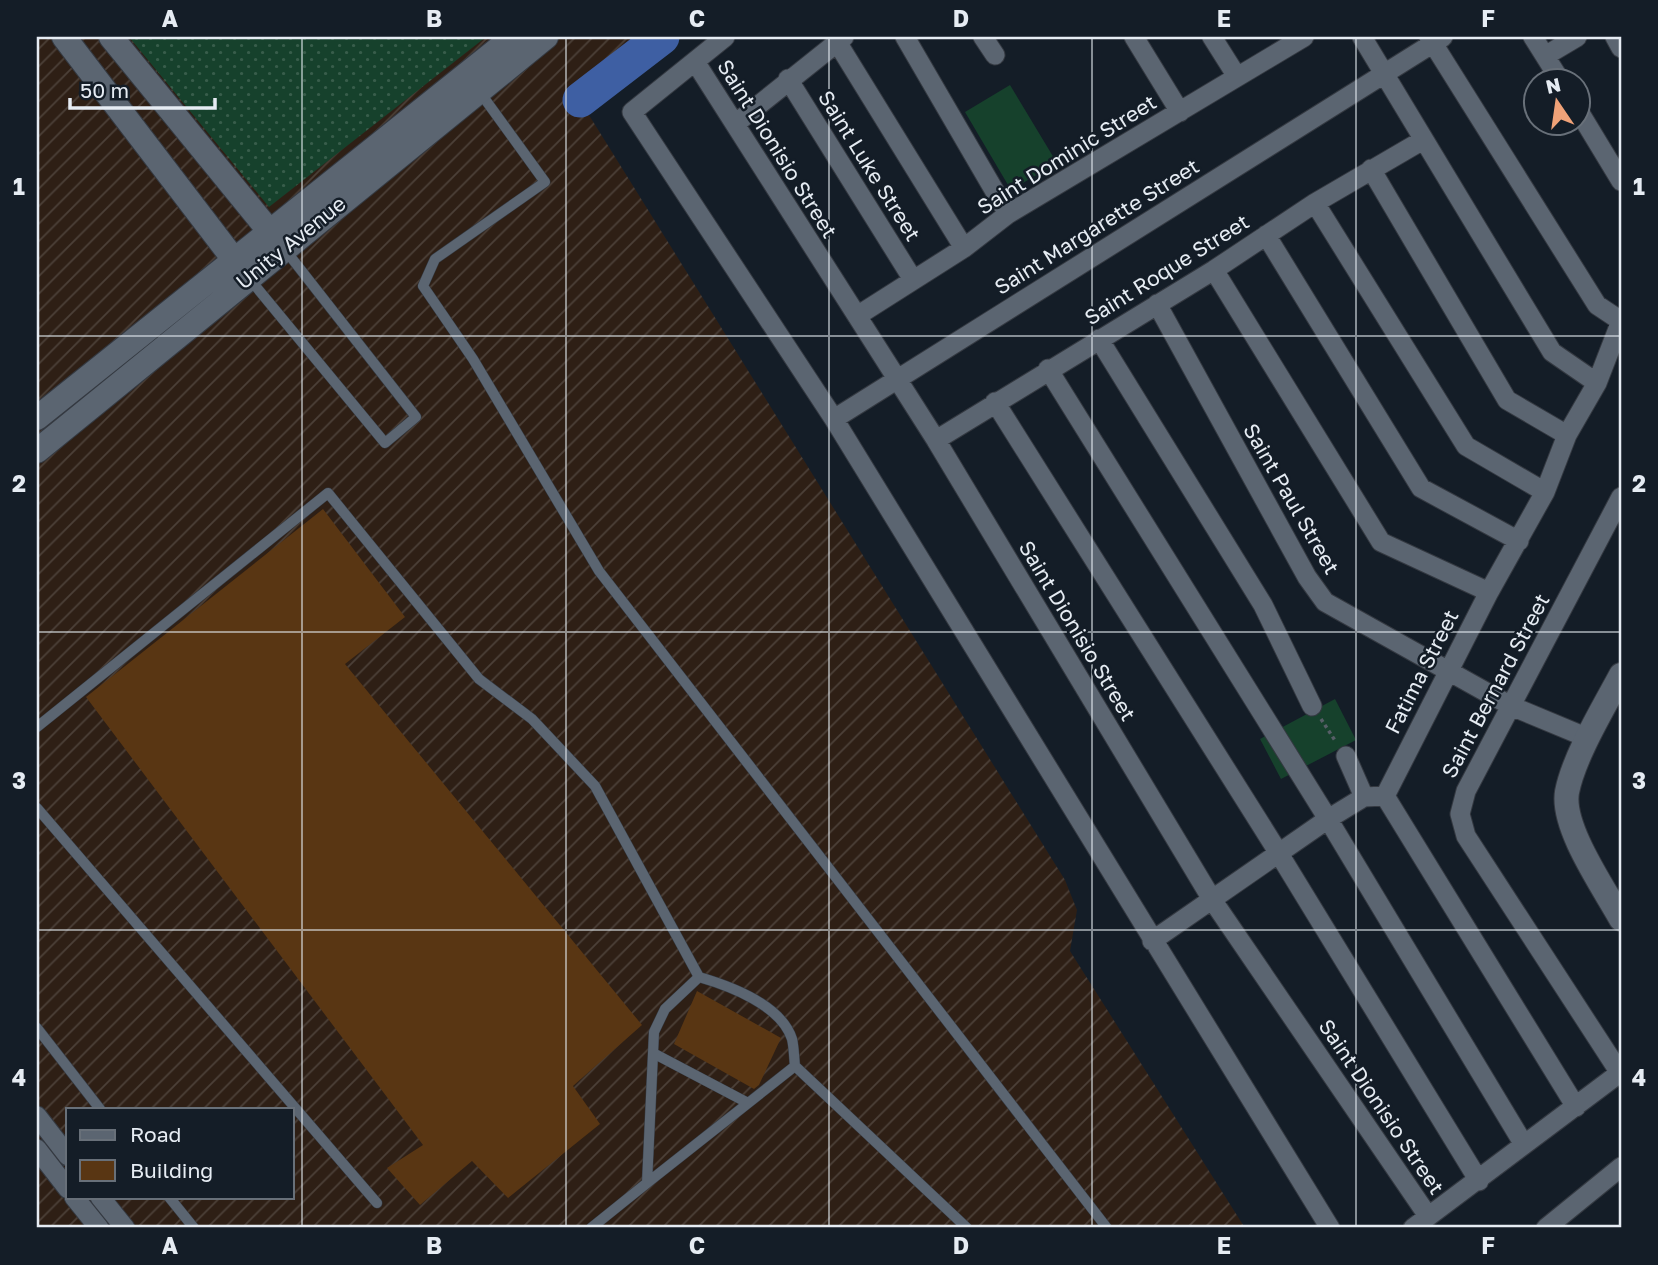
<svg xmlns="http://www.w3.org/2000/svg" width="1658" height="1265" viewBox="0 0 1658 1265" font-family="'Golos Text',sans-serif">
<defs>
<pattern id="industrial-furrows" width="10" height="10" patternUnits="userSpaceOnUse" patternTransform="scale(1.75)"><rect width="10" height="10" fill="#2e1f15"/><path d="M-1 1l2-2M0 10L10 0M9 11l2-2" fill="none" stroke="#4c4038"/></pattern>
<pattern id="grass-dots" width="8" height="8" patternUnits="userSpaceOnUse" patternTransform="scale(1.75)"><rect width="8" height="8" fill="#16412c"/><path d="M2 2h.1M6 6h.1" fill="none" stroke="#385d4b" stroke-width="1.8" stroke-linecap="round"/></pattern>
</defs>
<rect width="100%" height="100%" fill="#141d27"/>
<!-- industrial -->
<path fill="url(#industrial-furrows)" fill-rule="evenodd" d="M37 37H644L574 91 1065 880 1077 910 1070 951 1245 1228H37ZM68 1109H292V1197H68Z"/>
<!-- grass -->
<path fill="url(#grass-dots)" d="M129 37H486L269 207Z"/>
<!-- pitch -->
<path fill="#16412c" d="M1010 85 1057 163 1011 190 965 112Z
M1335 699 1356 740 1281 779 1260 739Z"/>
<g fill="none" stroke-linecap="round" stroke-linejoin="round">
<!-- river -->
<path stroke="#3e5fa3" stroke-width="35" d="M580 100 662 37"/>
</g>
<!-- building -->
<path fill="#593613" d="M323 509 405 617 345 664 642 1025 573 1086 600 1124 508 1198 472 1161 420 1205 387 1168 423 1145 86 697Z
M697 991 781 1038 759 1085 754 1089 674 1044Z"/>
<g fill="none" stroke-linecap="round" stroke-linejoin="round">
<!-- service casing -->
<g stroke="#343941" stroke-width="11">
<path id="service" d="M479 91 545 182 435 259 423 286 473 359 599 571 1107 1228
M248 277 385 443 416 417 286 251
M37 727 328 493 479 679 532 719 595 786 699 977 665 1009 654 1032 647 1183 591 1228
M37 808 377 1203
M699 977C730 986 781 1005 792 1039 794 1047 794 1058 795 1066
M37 1028 100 1109
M653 1053 748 1103
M647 1183 795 1066 967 1228
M169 1197 194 1228"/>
</g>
<!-- minor casing -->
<g stroke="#343941" stroke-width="21">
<path id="minor" d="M725 37 632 112 834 419 1330 1228
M905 37 1008 214
M983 37 995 55
M1134 37 1180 112
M1212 37 1236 75
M1362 37 1552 352 1597 383
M1429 37 1597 305 1621 321
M1533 37 1560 80
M1615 37 1621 48
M837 42 964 248
M1545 56 1577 37
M696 63 936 440 1213 901 1428 1216
M788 79 912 278
M1578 110 1621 181
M735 124 844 37
M1371 169 1507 400 1567 435
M1315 203 1466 446 1545 492
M1266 235 1421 488 1519 541
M1214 270 1381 542 1489 592
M1157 304 1307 577 1325 602 1511 706 1588 738
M857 316 964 248 1008 214 1304 37
M1099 339 1263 605 1312 706
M1048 369 1328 819 1523 1143
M995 402 1278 852 1479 1181
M834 419 1443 37
M936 440 1214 270 1315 203 1423 140
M1346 756 1364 797
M1385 796 1489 592 1545 492 1567 435 1597 383 1621 321
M1385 796 1576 1107
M1152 941 1328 819 1364 797 1385 796
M1620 1073 1466 836 1460 814 1466 791 1621 497
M37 1116 68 1156
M37 1149 68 1189
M74 1197 99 1228
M100 1197 125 1228
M1413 1228 1621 1072
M1546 1228 1621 1167"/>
</g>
<!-- tertiary casing -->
<g stroke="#343941" stroke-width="26">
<path id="tertiary" d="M64 37 242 270
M111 37 279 243
M37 418 513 37
M37 451 546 37
M1621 675C1604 707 1574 756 1567 792 1561 827 1604 888 1621 919"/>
</g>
<!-- path -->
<path stroke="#565e67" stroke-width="3.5" stroke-dasharray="3.5 3.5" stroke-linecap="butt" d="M1321 719 1336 742"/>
<!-- service -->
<use href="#service" stroke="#5b6571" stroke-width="10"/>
<!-- minor -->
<use href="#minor" stroke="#5b6571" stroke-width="19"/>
<!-- tertiary -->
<use href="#tertiary" stroke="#5b6571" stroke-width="24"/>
</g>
<!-- grid -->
<path fill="none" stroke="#e6ecf3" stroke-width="2" stroke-opacity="0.55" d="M302 37V1228M566 37V1228M829 37V1228M1092 37V1228M1356 37V1228M37 336H1621M37 632H1621M37 930H1621"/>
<g text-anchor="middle" stroke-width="5" stroke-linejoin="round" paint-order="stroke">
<!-- street labels -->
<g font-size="21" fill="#e6ecf3" stroke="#141d27">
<text transform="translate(777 149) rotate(58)" y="7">Saint Dionisio Street</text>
<text transform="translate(1067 155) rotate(-32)" y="7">Saint Dominic Street</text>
<text transform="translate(869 166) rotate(58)" y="7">Saint Luke Street</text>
<text transform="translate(1097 227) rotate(-32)" y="7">Saint Margarette Street</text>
<text transform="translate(291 243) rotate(-39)" y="7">Unity Avenue</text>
<text transform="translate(1167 270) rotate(-32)" y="7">Saint Roque Street</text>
<text transform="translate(1291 499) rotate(60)" y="7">Saint Paul Street</text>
<text transform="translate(1077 631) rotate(59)" y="7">Saint Dionisio Street</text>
<text transform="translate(1422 672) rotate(-63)" y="7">Fatima Street</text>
<text transform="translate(1496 686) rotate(-62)" y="7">Saint Bernard Street</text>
<text transform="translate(1381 1107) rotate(56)" y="7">Saint Dionisio Street</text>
</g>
</g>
<!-- border -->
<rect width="1658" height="1265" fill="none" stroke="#141d27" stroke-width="77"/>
<!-- legend -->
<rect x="66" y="1108" width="228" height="91" fill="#141d27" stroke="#687079" stroke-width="2"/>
<rect x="80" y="1130" width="35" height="10" fill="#5b6571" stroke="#687079" stroke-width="2"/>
<text x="130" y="1142" font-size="21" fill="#e6ecf3">Road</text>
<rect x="80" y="1160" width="35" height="21" fill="#593613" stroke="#687079" stroke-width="2"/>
<text x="130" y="1178" font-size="21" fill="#e6ecf3">Building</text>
<!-- north arrow -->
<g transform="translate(1557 102) rotate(347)"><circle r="33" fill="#141d27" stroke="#687079" stroke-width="2"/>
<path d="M0-5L12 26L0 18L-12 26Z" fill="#f0a278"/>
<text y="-10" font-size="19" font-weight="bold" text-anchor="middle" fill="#e6ecf3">N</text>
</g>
<!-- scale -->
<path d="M70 98v10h145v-10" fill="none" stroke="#e6ecf3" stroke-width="3.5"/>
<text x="80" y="98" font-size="21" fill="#e6ecf3" stroke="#141d27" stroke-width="5" paint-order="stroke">50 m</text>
<rect x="38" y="38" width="1582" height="1188" fill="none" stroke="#e6ecf3" stroke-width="2.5"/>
<g font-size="23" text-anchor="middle" font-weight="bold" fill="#e6ecf3">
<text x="170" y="27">A</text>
<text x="434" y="27">B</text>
<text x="697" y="27">C</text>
<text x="961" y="27">D</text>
<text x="1224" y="27">E</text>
<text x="1488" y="27">F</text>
<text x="19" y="195">1</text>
<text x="1639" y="195">1</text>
<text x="19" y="492">2</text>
<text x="1639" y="492">2</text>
<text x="19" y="789">3</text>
<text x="1639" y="789">3</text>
<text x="19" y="1086">4</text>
<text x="1639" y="1086">4</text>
<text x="170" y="1254">A</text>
<text x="434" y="1254">B</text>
<text x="697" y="1254">C</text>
<text x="961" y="1254">D</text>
<text x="1224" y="1254">E</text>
<text x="1488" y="1254">F</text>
</g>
</svg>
